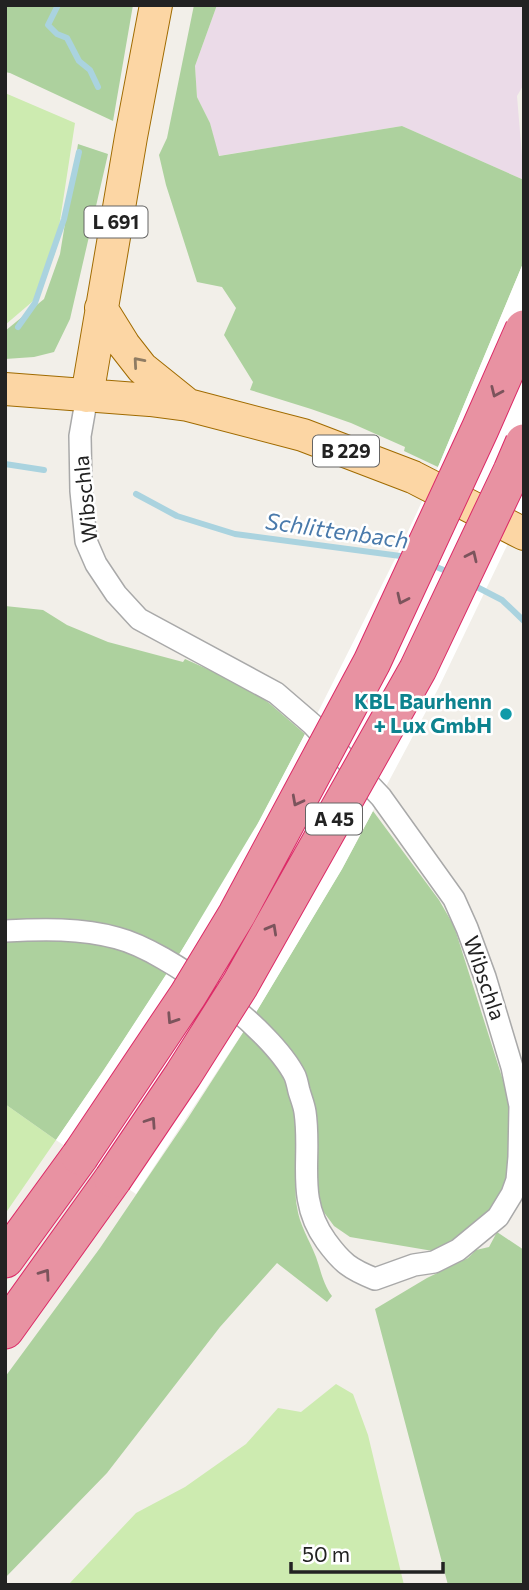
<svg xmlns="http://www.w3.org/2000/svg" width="529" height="1590" viewBox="0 0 529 1590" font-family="Commissioner,sans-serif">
<rect width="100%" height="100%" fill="#f2efe9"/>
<!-- industrial -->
<path fill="#ebdbe8" d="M217 5H524V84L517 96 524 180 402 126 218 156 210 123 197 97 195 66Z"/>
<!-- grass -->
<path fill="#cdebb0" d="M5 93 75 123 55 253 39 296 5 325Z
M5 1104 56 1140 5 1214Z
M336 1384 353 1394 368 1435 404 1585H68L136 1513 185 1487 246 1444 278 1408 301 1412Z"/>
<!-- forest -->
<path fill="#add19e" d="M5 5H133L113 121 10 73 5 72Z
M194 5H217L195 66 197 97 210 123 219 156 402 126 524 180V261L438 467 404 451 405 447 351 423 311 409 250 390 253 382 224 335 236 308 222 287 197 282 166 185 159 155 167 138Z
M78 144 108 154 70 319 54 352 34 357 5 359V331L44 299 60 254Z
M5 606 43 610 67 625 108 642 183 662 185 659 243 685 269 703 305 734C289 764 274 794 258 824 196 932 127 1037 56 1140L5 1104Z
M373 811 439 900 454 926 508 1096 512 1129 505 1184 492 1208 478 1220 457 1237 433 1251 350 1237 334 1226 320 1207 288 1047 267 1024 255 1014 342 869Z
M244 1031C290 1065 300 1109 298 1164 297 1178 294 1192 297 1207 299 1224 310 1241 316 1257 321 1271 323 1284 332 1296L327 1302 277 1263 220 1327 107 1473 5 1578V1377L100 1248 188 1118Z
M497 1232 524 1250V1585H448L375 1309 427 1278 468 1258 476 1250 489 1247Z"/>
<!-- pier -->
<path fill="#fff" d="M524 261V510L438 689 342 869 255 1014 136 1194 56 1140 102 1073 180 953 258 823 305 734 312 724 397 555 438 467Z"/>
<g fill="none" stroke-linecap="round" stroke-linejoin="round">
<!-- stream -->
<path stroke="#aad3df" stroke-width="6" d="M58 5 48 25 57 34 67 38 79 61 90 70 98 87
M18 327 35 303 48 265 64 219 79 152
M5 464 44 470
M136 494 177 516 235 534 408 557
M429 564 451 573
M473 585 502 600 524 621"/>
<!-- minor casing -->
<g stroke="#a9a9a9" stroke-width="24">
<path id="minor" d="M5 931C42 929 81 928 117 938 168 951 271 1028 295 1076 297 1081 298 1087 299 1091 301 1098 304 1105 305 1112 312 1159 295 1198 326 1241 342 1263 350 1269 375 1279L414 1265 434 1262 458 1250 498 1217 512 1194 517 1180 519 1157 520 1106 512 1067 485 977 467 928 454 899 381 797 312 724 276 693 139 619 116 594 96 564 86 541 81 491 80 436 87 396"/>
</g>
<!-- primary casing -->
<g stroke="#a06b00" stroke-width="34">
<path id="primary" d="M101 308 124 345 142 368 188 405
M5 389 150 400 188 405 303 435 413 477 524 534
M87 396 131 137 156 5"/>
</g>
<!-- motorway casing -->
<g stroke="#dc2a67" stroke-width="39">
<path id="motorway" d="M5 1259 80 1156
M5 1330 113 1179"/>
</g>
<!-- minor -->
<use href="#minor" stroke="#fff" stroke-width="21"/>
<!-- primary -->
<use href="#primary" stroke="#fcd6a4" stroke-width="32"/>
<!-- motorway -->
<use href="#motorway" stroke="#e892a2" stroke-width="37"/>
<!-- motorway-bridge casing -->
<g stroke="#dc2a67" stroke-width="39" stroke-linecap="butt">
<path id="motorway-bridge" d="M80 1156 188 995 237 914 372 662 480 429 524 329
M113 1179 183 1075 240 985 418 669 512 471 524 443"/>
</g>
<!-- motorway-bridge -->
<use href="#motorway-bridge" stroke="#e892a2" stroke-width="37"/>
</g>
<!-- one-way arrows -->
<defs><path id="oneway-chevron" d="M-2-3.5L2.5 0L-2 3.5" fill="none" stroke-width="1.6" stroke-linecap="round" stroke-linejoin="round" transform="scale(1.75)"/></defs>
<use stroke="#8f7c63" href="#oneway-chevron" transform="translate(138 362) rotate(-131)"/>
<g stroke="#7b545c">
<use href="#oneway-chevron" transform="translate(496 392) rotate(114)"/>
<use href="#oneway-chevron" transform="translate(472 556) rotate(-65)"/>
<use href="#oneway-chevron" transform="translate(402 599) rotate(115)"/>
<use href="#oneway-chevron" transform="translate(297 801) rotate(118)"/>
<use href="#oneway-chevron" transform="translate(272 929) rotate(-61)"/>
<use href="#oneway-chevron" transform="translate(172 1019) rotate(123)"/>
<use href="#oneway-chevron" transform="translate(151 1122) rotate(-56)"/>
<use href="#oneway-chevron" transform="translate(45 1274) rotate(-55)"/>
</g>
<!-- markers -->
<circle fill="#0f9aa8" stroke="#fff" stroke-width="2.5" cx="506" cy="714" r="7"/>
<g text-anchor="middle" stroke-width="5" stroke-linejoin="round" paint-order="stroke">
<!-- shield labels -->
<g fill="#fff" stroke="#646464" stroke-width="2">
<rect x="84.5" y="206.5" width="63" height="31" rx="5"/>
<rect x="313" y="435.5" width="66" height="31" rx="5"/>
<rect x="306" y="803.5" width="56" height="31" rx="5"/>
</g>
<g font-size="19" font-weight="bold" fill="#222">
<text x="116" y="229">L 691</text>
<text x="346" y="458">B 229</text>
<text x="334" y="826">A 45</text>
</g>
<!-- street labels -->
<g font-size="21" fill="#222" stroke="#fff">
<text transform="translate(86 499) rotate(-96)" y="7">Wibschla</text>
<text transform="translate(484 978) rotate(71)" y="7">Wibschla</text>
</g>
<!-- culture labels -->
<g font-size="21" font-weight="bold" fill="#0d838f" stroke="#fff" text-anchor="end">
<text x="492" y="709">KBL Baurhenn<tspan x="492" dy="24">+ Lux GmbH</tspan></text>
</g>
<!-- water labels -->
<g font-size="23" font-style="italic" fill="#4a7aab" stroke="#fff">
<text transform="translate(337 531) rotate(8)" y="8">Schlittenbach</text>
</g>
</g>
<!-- border -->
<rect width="529" height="1590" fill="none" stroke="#222222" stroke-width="14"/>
<!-- scale -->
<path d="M291 1562v10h152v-10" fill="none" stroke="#222222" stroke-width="3.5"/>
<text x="302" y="1562" font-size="21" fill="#222222" stroke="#ffffff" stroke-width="5" paint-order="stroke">50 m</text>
</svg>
